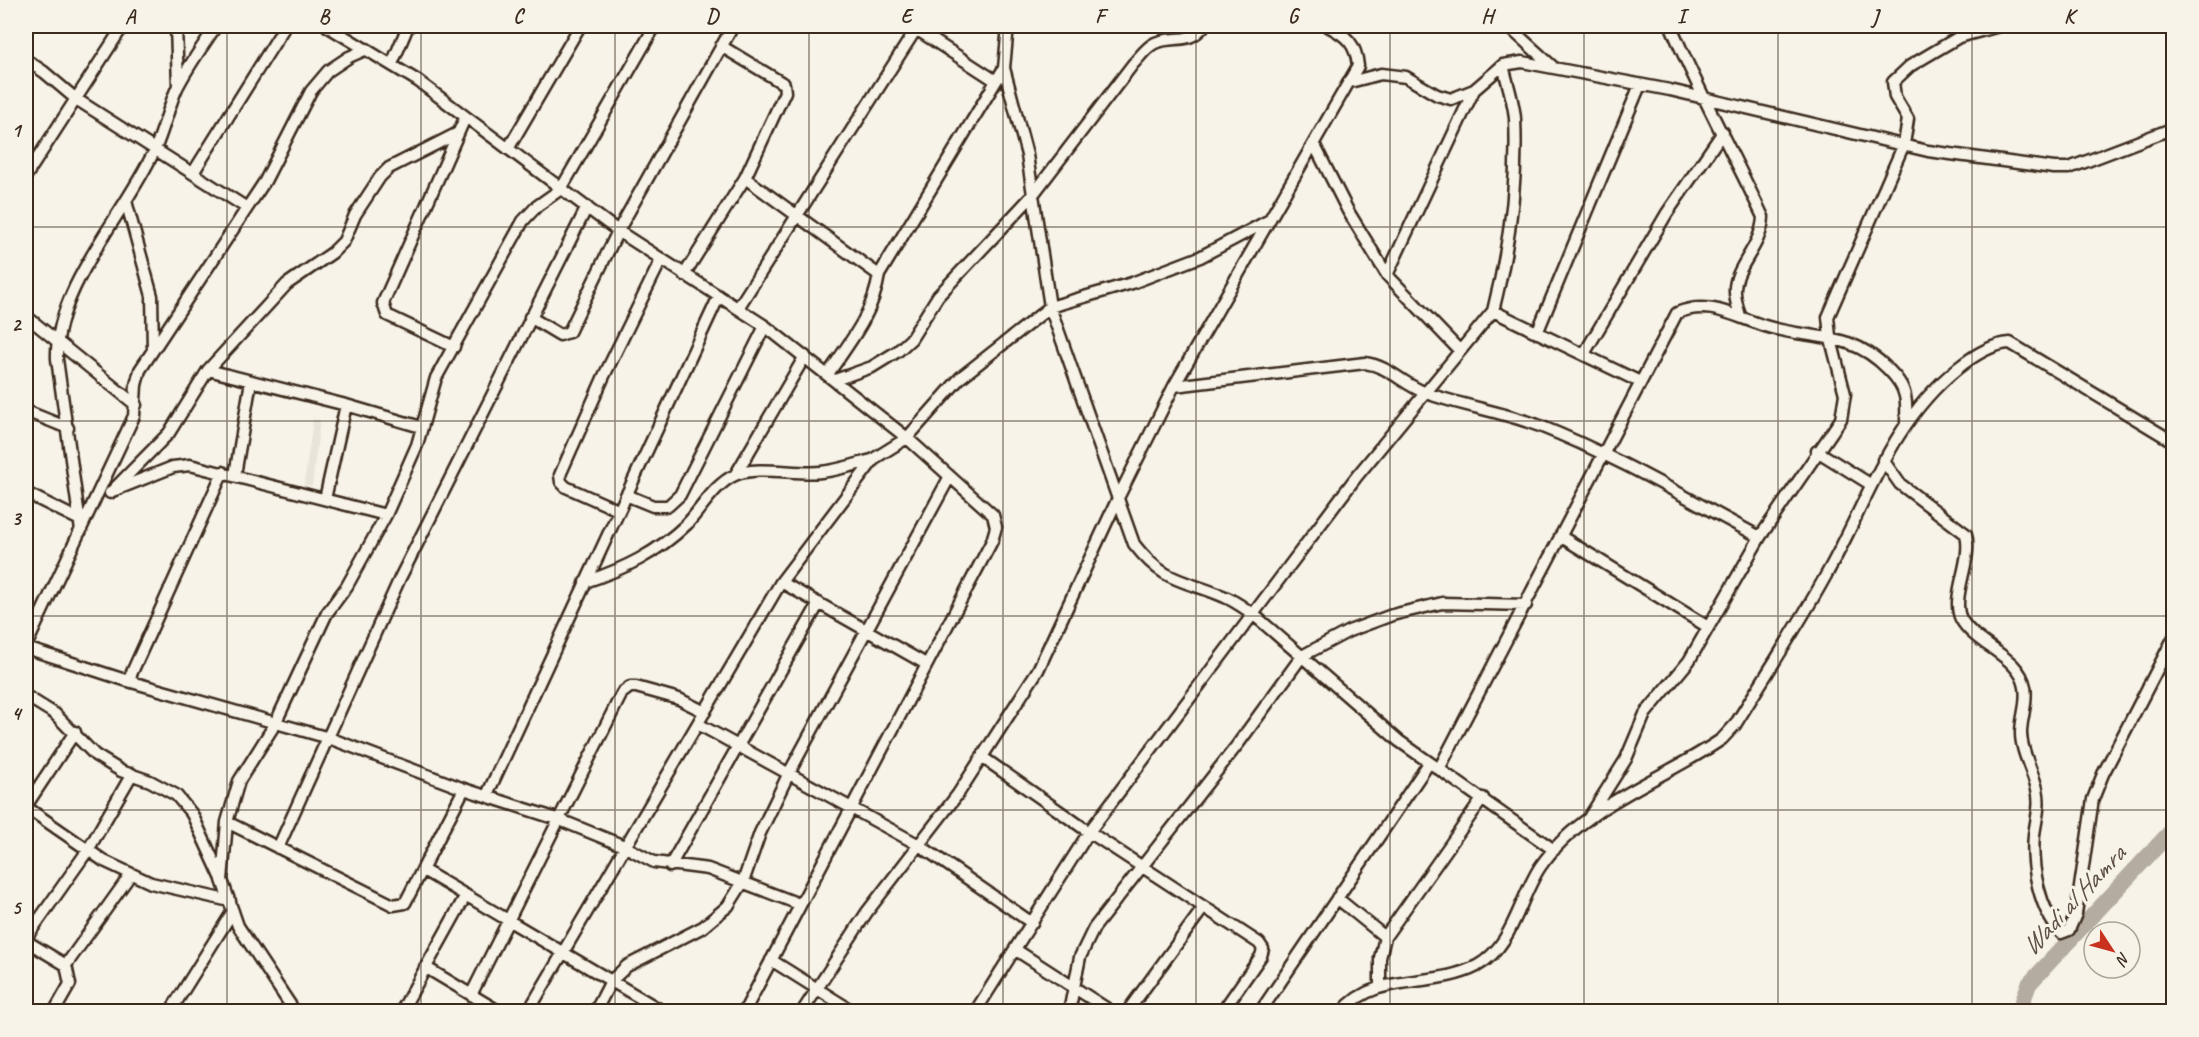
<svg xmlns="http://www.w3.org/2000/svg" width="2199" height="1037" viewBox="0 0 2199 1037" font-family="Caveat,sans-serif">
<rect width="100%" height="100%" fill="#f7f3e8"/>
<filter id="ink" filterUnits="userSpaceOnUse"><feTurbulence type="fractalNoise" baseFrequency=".0167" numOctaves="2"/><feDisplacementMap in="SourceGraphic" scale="12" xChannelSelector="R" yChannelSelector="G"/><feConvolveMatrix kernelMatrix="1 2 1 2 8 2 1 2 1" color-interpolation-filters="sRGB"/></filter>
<g filter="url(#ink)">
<!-- built -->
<path fill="#e9e4d9" d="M313 419 320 420 312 486 304 485Z"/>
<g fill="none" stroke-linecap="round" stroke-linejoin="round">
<!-- river -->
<path stroke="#b4aca0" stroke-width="16" d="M2019 1012 2029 984 2174 828"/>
<!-- street casing -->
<g stroke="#3b2a1e" stroke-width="15">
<path id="street" d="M176 26 178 86
M327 26 418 81 618 231 765 326 907 438 993 515 996 527 992 541 744 1012
M1008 26 1004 68 1027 155 1050 307 1134 544C1165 584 1183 579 1225 597 1235 601 1244 608 1253 614L1399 741 1554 850
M1508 26 1552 66
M1671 26C1698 91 1733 153 1763 217 1762 247 1733 268 1735 292 1735 300 1738 308 1740 316
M26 28 27 26
M916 29 996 81
M26 60 44 72 76 99 247 208
M392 64 408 26
M1350 82 1381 74 1406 77 1437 95 1451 99 1474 90 1503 65 1522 62 1670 90 1928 151 2054 168H2069L2174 128
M1314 144 1348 211 1387 275 1460 351
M508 149 580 26
M193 173 285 26
M26 176 123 26
M745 178 879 275
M126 201 152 296 153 350
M684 275 745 178 785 92 784 84 721 46
M1387 275 1474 90
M738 308 918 26
M1493 311C1509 248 1518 184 1515 119 1514 102 1507 83 1503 65
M26 316 136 405
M530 317 560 335 569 332 618 231 733 26
M1537 333 1640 85
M454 347 387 315 383 303 465 118
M1584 354 1667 213 1723 132
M208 370 346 405
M828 374C850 342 873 314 879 275L1004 68
M835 380 872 367 898 351 911 339 938 296 1032 196 1133 64C1140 57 1146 47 1155 43 1175 34 1187 46 1204 26
M1174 386 1365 363C1389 366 1404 385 1426 393 1463 406 1503 412 1540 426 1616 456 1688 499 1760 537
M26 411 68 428
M1817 451 1870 484
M1883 460 1900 484 1966 534C1973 561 1950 597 1961 619 1976 646 2020 656 2025 687 2028 703 2021 717 2021 733 2021 752 2033 771 2037 789 2041 805 2036 819 2034 835 2031 866 2039 909 2061 933L2069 930 2076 914 2093 799 2103 774 2174 637
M736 474 805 356
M235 475 251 381
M115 490 173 467 190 465 386 515
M26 493 78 519
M110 493 169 433 208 370 287 284 332 253 344 241 355 215 380 177 389 168 458 133
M626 495 653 506H668L680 495 765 326
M325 499 346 405 421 427
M618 510 566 487 561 482 560 475 604 376 661 260
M81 531 57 359C54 288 127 212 155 149 164 129 168 108 177 88 188 66 203 46 216 26
M1560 536 1708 627
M585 582C624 569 657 553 687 524 702 508 715 484 735 475 756 465 797 475 821 472 840 470 857 464 875 459
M781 582 926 664
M26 646 134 416 136 385 140 370 265 181 311 91 328 71 349 57 367 49
M26 648 128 681 329 738 464 789 560 820 624 846 654 862 708 869 799 904
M128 681 223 472
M26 696 55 714 95 755 121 771 150 781 176 795 192 814 221 877
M698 724 919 845 1032 923
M982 757 1089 832 1259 943 1263 949 1261 956 1222 1012
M1439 769 1677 313C1709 299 1735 317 1765 326 1812 341 1849 329 1888 369 1896 377 1903 385 1905 396 1907 404 1906 415 1906 423
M487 795 719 296
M26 806 75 732
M26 807 104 861 151 883 230 901
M1590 816 1626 759 1645 714 1689 661 1760 537 1841 419 1845 394 1830 336 1828 317 1904 144 1908 119 1895 97 1893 82 1910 66 1959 37 1999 26
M227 822 393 905 405 903 464 789
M278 848 400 578 587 207
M670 866 819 603
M423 870 664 1012
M1337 898 1385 937
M26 938 88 850 132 774
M26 941 66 965 131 874
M1016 950 1112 1012
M771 960 854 1012
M425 967 500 1012
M1380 986V958L1385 937 1483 798
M471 995 622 693 630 687H636L679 699 705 712
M54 1012 70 984 66 965
M170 1012 233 911
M295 1012 238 926 222 880 227 822 239 781 275 724 327 613 347 586 386 515 417 445 436 378 523 221 537 206 561 189 655 26
M401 1012 466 895
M528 1012 781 582 875 458 907 438 960 378 1050 307 1132 283 1200 257 1268 221
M595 1012 611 981 627 966 703 927 728 906 743 882 760 833 788 775 949 478
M802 1012 867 912 958 794 1038 670 1118 498 1174 386 1358 66C1356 44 1347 36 1328 26
M975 1012 1089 832 1357 476 1493 311 1640 382
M1069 1012 1080 957 1094 928 1238 744 1302 656 1349 631 1392 615 1442 603 1526 605
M1127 1012 1204 907
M1260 1012 1429 763
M1342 1012C1375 971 1433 989 1477 966 1513 946 1519 899 1540 867 1582 805 1663 780 1722 739L1735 725C1765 676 1797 628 1825 577 1867 504 1889 423 1958 368 1973 356 1991 344 2010 343L2174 442"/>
</g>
<!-- street -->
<use href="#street" stroke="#f7f3e8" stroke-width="10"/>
</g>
</g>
<!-- grid -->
<path fill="none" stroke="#3b2a1e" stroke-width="1.5" stroke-opacity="0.55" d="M227 26V1012M421 26V1012M615 26V1012M809 26V1012M1003 26V1012M1196 26V1012M1390 26V1012M1584 26V1012M1778 26V1012M1972 26V1012M26 227H2174M26 421H2174M26 616H2174M26 810H2174"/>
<g text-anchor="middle" stroke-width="6" stroke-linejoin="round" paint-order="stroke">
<!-- water labels -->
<g font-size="27" font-style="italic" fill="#5f5145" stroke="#f7f3e8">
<text transform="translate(2073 900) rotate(-47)" y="9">Wadi al Hamra</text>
</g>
</g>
<!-- margin -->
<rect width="2199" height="1037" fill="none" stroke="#f7f3e8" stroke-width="66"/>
<!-- north arrow -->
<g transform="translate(2112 950) rotate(126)"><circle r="28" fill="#f7f3e8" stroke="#aca397" stroke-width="1.5"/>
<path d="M0-4.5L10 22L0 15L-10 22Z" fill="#c8321e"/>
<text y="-9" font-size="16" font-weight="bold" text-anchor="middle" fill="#3b2a1e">N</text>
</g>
<rect x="33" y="33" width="2133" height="971" fill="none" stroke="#3b2a1e" stroke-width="2"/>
<g font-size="20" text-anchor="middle" font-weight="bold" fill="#3b2a1e">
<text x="130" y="23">A</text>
<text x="324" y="23">B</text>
<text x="518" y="23">C</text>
<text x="712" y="23">D</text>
<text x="906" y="23">E</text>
<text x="1100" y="23">F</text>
<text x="1293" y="23">G</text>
<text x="1487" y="23">H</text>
<text x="1681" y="23">I</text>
<text x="1875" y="23">J</text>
<text x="2069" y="23">K</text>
<text x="16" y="137">1</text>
<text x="16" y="331">2</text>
<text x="16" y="525">3</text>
<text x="16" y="720">4</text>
<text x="16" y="914">5</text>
</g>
</svg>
